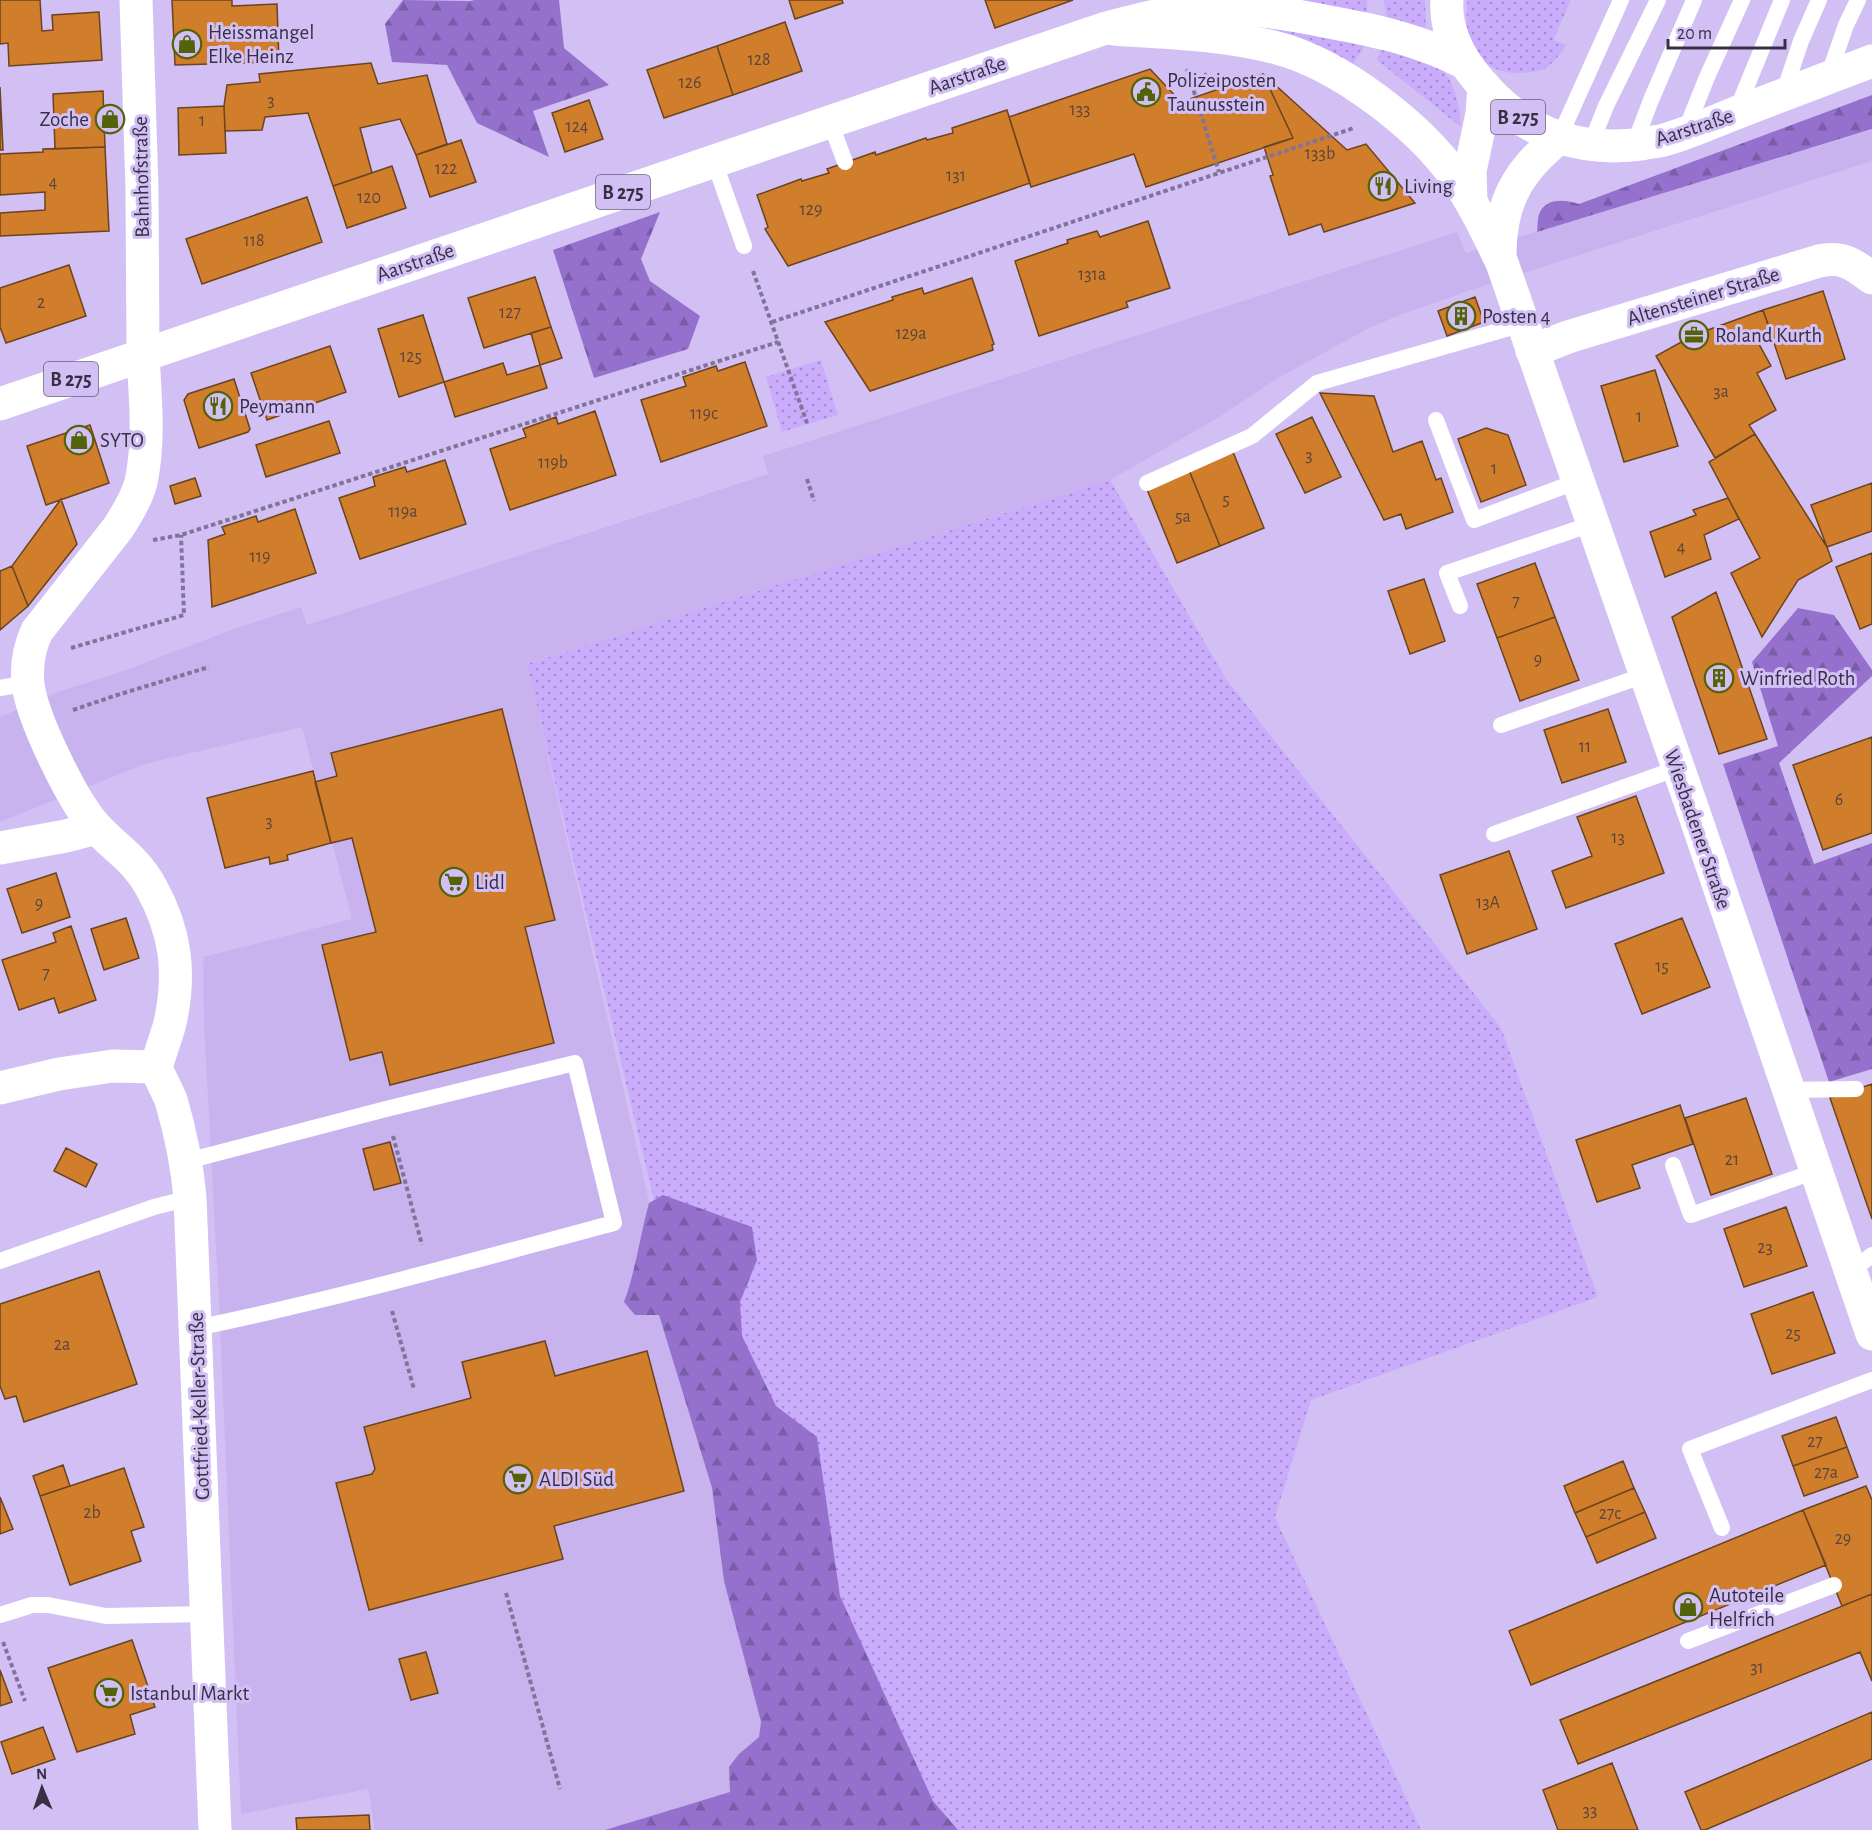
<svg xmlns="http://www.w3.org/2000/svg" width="1872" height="1830" viewBox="0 0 1872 1830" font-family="'Alegreya Sans',sans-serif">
<defs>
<pattern id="grass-dots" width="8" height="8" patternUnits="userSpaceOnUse" patternTransform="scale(1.5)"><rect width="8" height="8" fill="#c9acfb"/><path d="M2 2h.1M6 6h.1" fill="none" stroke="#a48ccd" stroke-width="1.8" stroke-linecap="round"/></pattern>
<pattern id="forest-firs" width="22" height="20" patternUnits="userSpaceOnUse" patternTransform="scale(1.5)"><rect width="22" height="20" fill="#9571cd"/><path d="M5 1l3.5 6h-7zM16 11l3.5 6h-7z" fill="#7a5da8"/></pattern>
</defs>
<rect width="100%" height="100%" fill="#d2c0f5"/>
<!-- built -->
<path fill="#c8b3ee" d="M1872 130V161L1471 290 1400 315 1369 328 1278 378 1216 419 1110 480 527 664 649 1202 659 1315 712 1488 724 1581 761 1722 759 1737 739 1754 731 1792 605 1830H375L368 1789 241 1814 219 1302 204 1024 203 957 352 919 302 727 145 764 0 822V717L58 692 126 670 231 630 301 607 307 625 768 474 763 456 1457 232 1466 253Z"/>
<!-- grass -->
<path fill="url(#grass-dots)" d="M1256 0H1367V17Z
M1384 0H1425L1426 28 1387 20Z
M1467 0H1571L1553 40 1566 45C1560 54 1553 64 1544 69 1541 71 1535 71 1531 72 1505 76 1485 69 1472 46 1465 32 1467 15 1467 0Z
M1260 27 1365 41 1363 49 1349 70Z
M1383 45 1442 69 1450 80 1455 93 1459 107 1461 127 1377 60Z
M821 360 838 415 782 432 766 377Z
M1110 480 1226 679 1501 1028 1598 1297 1311 1400 1275 1517 1421 1830H812L788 1767 527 664Z"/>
<!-- forest -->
<path fill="url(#forest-firs)" d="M403 0 470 1 475 0H559L564 48 609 85 533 111 549 157 477 123 447 65 392 62 385 24Z
M1872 95V129L1537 232C1538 226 1537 217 1540 212 1547 197 1567 200 1579 204Z
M660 212 641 259 650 281 700 316 688 349 594 378 553 250Z
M1798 608 1834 615 1872 670V676L1779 763 1814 864 1872 843V1069L1829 1082 1723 764 1778 746 1752 662Z
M663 1195 752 1227 757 1260 740 1302 742 1336 776 1406 817 1437 840 1596 933 1801 958 1830H605L730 1792 729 1767 739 1754 759 1737 761 1722 724 1581 712 1488 659 1315H635L624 1302C636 1270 640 1235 649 1203Z"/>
<!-- building -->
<path fill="#d07e2b" stroke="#6b431e" stroke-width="1.5" d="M0 0H40L42 31 53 30 52 15 99 12 102 60 9 66 8 43 0 44Z
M172 0H232V6L277 4 279 62 175 65Z
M789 0H842L843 3 795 19Z
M985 0H1073L995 28Z
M785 22 802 71 733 95 717 46Z
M717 46 733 95 664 118 647 70Z
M371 63 378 84 427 75 447 144 416 155 400 119 360 128 372 173 333 186 308 113 265 117 262 130 225 131 224 106 227 85 260 82 259 74Z
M1150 69 1181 102 1263 74 1293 138 1146 187 1134 154 1031 187 1009 117Z
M1263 74 1347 150 1366 144 1415 203 1324 232 1321 224 1289 235 1270 176 1273 175 1264 147 1293 138Z
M0 87 3 150H0Z
M103 91 105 147 55 149 53 94Z
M589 100 603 139 565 152 552 113Z
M224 106 226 153 179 155 178 108Z
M1007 110 1030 183 788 266 765 229 768 227 757 195 801 179 802 181 829 173 827 169 875 152 876 155 926 138 927 140 953 133 952 128Z
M461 140 476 182 430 197 416 155Z
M105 147 109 231 0 236V213L45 210V192L0 195V154L43 152V149Z
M392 166 406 208 347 228 333 186Z
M307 197 322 242 202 284 186 239Z
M1148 221 1170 288 1126 302 1128 307 1039 336 1015 261 1068 243 1067 240 1097 231 1100 237Z
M69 265 86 316 6 343 0 327V288Z
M535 277 551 327 484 348 468 298Z
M972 278 994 344 992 345 993 350 870 391 825 322 893 300 892 297 922 288 924 294Z
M1823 291 1845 359 1786 379 1763 310Z
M1475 297 1484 322 1447 336 1438 311Z
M1763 310 1773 338 1759 344 1771 366 1757 373 1776 410 1749 425 1755 434 1715 458 1656 356 1694 335Z
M423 315 444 382 399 397 378 329Z
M551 327 562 358 540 365 531 333Z
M330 346 346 392 267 420 251 373Z
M745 362 767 426 661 462 641 400 686 386 683 377 716 366 718 371Z
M503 363 507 375 540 365 547 388 455 417 444 382Z
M1655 370 1678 446 1624 462 1601 386Z
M234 379 250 429 248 432 199 448 184 400 188 394Z
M1320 393 1374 396 1393 452 1422 441 1436 480 1441 478 1453 512 1406 529 1401 514 1384 520Z
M595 411 616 475 510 510 490 449 526 437 523 429 556 417 558 424Z
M1312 417 1341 477 1305 493 1276 434Z
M329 421 340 453 266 477 256 445Z
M90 425 109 483 46 505 27 446Z
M1486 428 1508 435 1526 485 1481 502 1458 439Z
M1755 434 1827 547 1832 561 1798 580 1762 637 1731 573 1760 558 1709 462Z
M1233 452 1264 528 1220 546 1189 470Z
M445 460 466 524 360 559 339 498 375 486 373 477 405 467 407 472Z
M1189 470 1220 546 1177 563 1146 487Z
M195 478 201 496 175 504 170 486Z
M1872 483V531L1827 547 1811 505Z
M1728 498 1739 519 1704 535 1711 559 1665 577 1650 532 1696 515 1693 510Z
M61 499 77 544 28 606 12 566Z
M295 509 316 573 212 607 208 540 225 534 222 527 256 516 258 522Z
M1872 553V624L1860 629 1836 567Z
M1535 563 1555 617 1497 638 1477 584Z
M12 566 28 606 0 630V571Z
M1424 579 1445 641 1410 654 1388 591Z
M1716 592 1767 739 1719 754 1672 617Z
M1555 617 1579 680 1520 701 1497 638Z
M502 709 555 920 525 927 554 1043 390 1085 382 1052 350 1060 322 945 376 932 352 838 331 843 315 782 337 776 331 753Z
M1608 709 1626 762 1562 783 1544 730Z
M1872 737V833L1823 850 1793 765Z
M313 771 331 843 287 855 288 860 270 864 269 857 225 868 207 798Z
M1636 796 1664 873 1566 908 1552 871 1592 856 1577 817Z
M1509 851 1537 929 1467 954 1440 875Z
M56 873 70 917 22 933 7 889Z
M126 918 139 958 104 970 91 929Z
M1682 918 1710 987 1642 1014 1615 944Z
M71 926 96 1000 59 1013 54 998 19 1010 2 960 56 942 53 933Z
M1872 1084V1219L1830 1098Z
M1746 1098 1772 1174 1711 1195 1685 1118Z
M1680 1105 1693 1144 1632 1165 1640 1188 1597 1202 1576 1140Z
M390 1142 401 1183 374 1190 363 1149Z
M66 1148 97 1164 86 1187 54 1171Z
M1786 1207 1807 1266 1744 1287 1724 1229Z
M99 1271 137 1384 24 1422 16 1396 5 1399 0 1386V1304Z
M1813 1292 1835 1353 1772 1374 1751 1314Z
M545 1341 555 1376 647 1351 684 1491 554 1526 563 1559 369 1610 336 1483 372 1474 375 1469 364 1427 471 1398 462 1362Z
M1836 1417 1847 1447 1793 1466 1782 1436Z
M1847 1447 1858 1477 1804 1496 1793 1466Z
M1623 1461 1634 1488 1575 1513 1564 1486Z
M63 1465 70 1486 40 1496 33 1476Z
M124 1468 144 1527 131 1531 141 1561 70 1585 40 1496Z
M1866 1486 1872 1500V1594L1842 1606 1803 1510Z
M1634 1488 1645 1512 1586 1537 1575 1513Z
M0 1497 13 1529 0 1534Z
M1803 1510 1826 1565 1531 1685 1509 1631Z
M1645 1512 1656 1538 1597 1563 1586 1537Z
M1872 1594V1681L1860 1652 1578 1764 1560 1720Z
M132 1640 155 1707 130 1715 135 1734 77 1752 48 1668Z
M426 1652 438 1693 411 1700 399 1659Z
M0 1670 12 1702 0 1706Z
M1872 1712V1759L1705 1830H1701L1685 1792Z
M43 1727 55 1759 12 1774 1 1742Z
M1612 1763 1638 1830H1558L1543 1790Z
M369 1815 370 1830H297L296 1818Z"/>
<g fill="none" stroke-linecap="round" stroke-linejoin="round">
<!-- path -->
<path stroke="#807498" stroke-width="4" stroke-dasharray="4.5 3" stroke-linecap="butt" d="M1187 69 1219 172
M1191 85 1207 74
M753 271 807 423
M772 322 1354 128
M807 479 814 501
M153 540 181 535 778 342
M71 648 184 615 181 535
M73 710 114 696 209 667
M393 1136 422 1245
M392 1311 414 1389
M506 1593 560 1789
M3 1642 25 1701"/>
<!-- service -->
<path stroke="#fff" stroke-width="16" d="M1828 77 1846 25 1858 0
M1783 95 1801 41 1819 0
M1736 112 1782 0
M830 122 845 162
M1685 132 1707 77 1742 0
M1559 138 1621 0
M1634 145 1651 100 1694 0
M1590 146 1606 106 1658 0
M714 161 744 246
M1436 420 1474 520 1578 481
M1147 483 1252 436 1317 383 1523 324
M1460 606 1447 573 1592 524
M0 688 28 683
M1501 725 1645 675
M1494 834 1678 768
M1788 1090 1856 1089
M187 1161 386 1109 575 1063 614 1223C475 1260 337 1299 196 1328
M1673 1165 1691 1215 1816 1171
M0 1261 154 1207 190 1198
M1850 1272 1872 1255
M1722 1528 1690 1449 1872 1380
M0 1615 32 1605H48L106 1616 206 1614
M1688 1641 1834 1585"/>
<!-- minor -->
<path stroke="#fff" stroke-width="33" d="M1532 351 1568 337 1819 261C1843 256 1853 264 1872 278
M143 355C145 396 150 440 141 482 137 498 127 514 118 528L37 631C29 648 26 665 28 684 32 718 73 802 96 827 116 849 136 859 151 887 176 932 181 973 170 1023 168 1032 157 1061 157 1067 157 1073 168 1092 171 1100 181 1134 187 1163 190 1198L215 1830
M0 848 66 836 96 828
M0 1088 59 1074 113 1066 157 1067"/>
<!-- secondary -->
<path stroke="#fff" stroke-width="33" d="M136 0 142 189 143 355
M1114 29C1168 33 1224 34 1277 48 1339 64 1420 126 1456 178 1474 204 1488 234 1502 263L1694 813 1872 1334
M1471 202 1470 171 1482 114 1484 86
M1500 259C1499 204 1517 171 1559 138"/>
<!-- primary -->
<path stroke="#fff" stroke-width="33" d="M1447 0C1444 36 1465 67 1489 92 1530 135 1583 152 1642 144 1649 142 1657 142 1664 140 1690 133 1715 121 1741 111 1784 95 1828 78 1872 61
M0 404 1103 29C1134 21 1165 12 1197 10 1242 6 1285 13 1329 22 1379 31 1419 40 1465 63"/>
</g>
<!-- icons -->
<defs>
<g id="shop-ring" transform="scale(1.5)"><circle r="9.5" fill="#d2c0f5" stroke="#526309" stroke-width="1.5"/><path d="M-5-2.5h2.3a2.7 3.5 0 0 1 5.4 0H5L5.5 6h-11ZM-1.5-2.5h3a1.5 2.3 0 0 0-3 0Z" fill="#526309"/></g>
<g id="civic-ring" transform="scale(1.5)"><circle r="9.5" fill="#d2c0f5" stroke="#526309" stroke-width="1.5"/><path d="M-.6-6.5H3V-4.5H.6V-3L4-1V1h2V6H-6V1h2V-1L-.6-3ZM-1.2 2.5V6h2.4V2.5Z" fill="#526309"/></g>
<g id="restaurant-ring" transform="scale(1.5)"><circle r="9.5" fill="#d2c0f5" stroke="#526309" stroke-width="1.5"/><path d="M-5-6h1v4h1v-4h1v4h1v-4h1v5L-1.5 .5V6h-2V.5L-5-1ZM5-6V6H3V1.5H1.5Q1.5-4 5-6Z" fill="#526309"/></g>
<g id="building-ring" transform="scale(1.5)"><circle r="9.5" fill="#d2c0f5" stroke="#526309" stroke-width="1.5"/><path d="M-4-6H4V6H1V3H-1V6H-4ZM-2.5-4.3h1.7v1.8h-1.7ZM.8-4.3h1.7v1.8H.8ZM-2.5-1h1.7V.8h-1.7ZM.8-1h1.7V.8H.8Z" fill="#526309"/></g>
<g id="office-ring" transform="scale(1.5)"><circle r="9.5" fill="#d2c0f5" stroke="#526309" stroke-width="1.5"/><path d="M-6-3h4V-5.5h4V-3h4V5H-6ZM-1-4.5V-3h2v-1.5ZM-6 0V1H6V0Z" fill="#526309"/></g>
<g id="supermarket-ring" transform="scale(1.5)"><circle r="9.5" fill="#d2c0f5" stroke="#526309" stroke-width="1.5"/><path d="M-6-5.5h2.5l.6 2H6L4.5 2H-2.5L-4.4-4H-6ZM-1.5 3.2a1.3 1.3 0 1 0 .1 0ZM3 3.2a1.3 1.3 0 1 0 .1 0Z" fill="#526309"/></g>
</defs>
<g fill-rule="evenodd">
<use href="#shop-ring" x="187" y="44"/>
<use href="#civic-ring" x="1146" y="92"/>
<use href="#shop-ring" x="110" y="119"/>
<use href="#restaurant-ring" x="1383" y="186"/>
<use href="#building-ring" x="1461" y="316"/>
<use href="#office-ring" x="1694" y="335"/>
<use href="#restaurant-ring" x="218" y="406"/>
<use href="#shop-ring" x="79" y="440"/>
<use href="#building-ring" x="1719" y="678"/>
<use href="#supermarket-ring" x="454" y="882"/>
<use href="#supermarket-ring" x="518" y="1479"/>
<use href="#shop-ring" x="1688" y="1607"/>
<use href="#supermarket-ring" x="109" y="1693"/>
</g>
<g text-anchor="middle" stroke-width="6" stroke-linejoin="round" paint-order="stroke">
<!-- number labels -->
<g font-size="18" fill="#5d443e">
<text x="759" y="65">128</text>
<text x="690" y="88">126</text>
<text x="271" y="106">3</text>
<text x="1080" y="115">133</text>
<text x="202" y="126">1</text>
<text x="577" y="132">124</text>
<text x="1320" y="159">133b</text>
<text x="446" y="174">122</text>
<text x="956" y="181">131</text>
<text x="53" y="188">4</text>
<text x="369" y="203">120</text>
<text x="811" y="215">129</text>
<text x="254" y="246">118</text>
<text x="1092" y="280">131a</text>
<text x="41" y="308">2</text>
<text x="510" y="318">127</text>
<text x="911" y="339">129a</text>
<text x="411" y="362">125</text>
<text x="1721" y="397">3a</text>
<text x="704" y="419">119c</text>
<text x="1639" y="422">1</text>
<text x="1309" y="461">3</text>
<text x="553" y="468">119b</text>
<text x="1494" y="474">1</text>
<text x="1226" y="505">5</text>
<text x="403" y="517">119a</text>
<text x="1183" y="522">5a</text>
<text x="1681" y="553">4</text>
<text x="260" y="562">119</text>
<text x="1516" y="607">7</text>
<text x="1538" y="665">9</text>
<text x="1585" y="752">11</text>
<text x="1839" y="805">6</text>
<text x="269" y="827">3</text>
<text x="1618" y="843">13</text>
<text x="1488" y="908">13A</text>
<text x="39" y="909">9</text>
<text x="1662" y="972">15</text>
<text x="46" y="979">7</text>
<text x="1732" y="1165">21</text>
<text x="1765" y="1253">23</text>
<text x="1793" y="1339">25</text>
<text x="62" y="1350">2a</text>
<text x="1815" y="1447">27</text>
<text x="1826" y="1478">27a</text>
<text x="92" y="1518">2b</text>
<text x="1610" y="1519">27c</text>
<text x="1843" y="1544">29</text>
<text x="1757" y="1673">31</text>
<text x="1590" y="1816">33</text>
</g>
<!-- shield labels -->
<g fill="#d2c0f5" stroke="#665b7a" stroke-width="1.5">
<rect x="1491" y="100" width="54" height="34" rx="4.5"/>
<rect x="596" y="175" width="54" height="34" rx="4.5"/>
<rect x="44" y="362" width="54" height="34" rx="4.5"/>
</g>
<g font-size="20" font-weight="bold" fill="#373045">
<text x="1518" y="124">B 275</text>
<text x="623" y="199">B 275</text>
<text x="71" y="386">B 275</text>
</g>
<!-- poi labels -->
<g font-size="21" fill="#373045" stroke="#d2c0f5" text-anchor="start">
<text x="208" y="39">Heissmangel<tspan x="208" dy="24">Elke Heinz</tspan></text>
<text x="1167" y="87">Polizeiposten<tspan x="1167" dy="24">Taunusstein</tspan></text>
<text x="89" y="126" text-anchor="end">Zoche</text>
<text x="1404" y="193">Living</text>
<text x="1482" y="323">Posten 4</text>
<text x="1715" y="342">Roland Kurth</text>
<text x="239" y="413">Peymann</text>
<text x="100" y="447">SYTO</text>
<text x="1740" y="685">Winfried Roth</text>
<text x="475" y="889">Lidl</text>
<text x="539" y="1486">ALDI Süd</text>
<text x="1709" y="1602">Autoteile<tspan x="1709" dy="24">Helfrich</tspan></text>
<text x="130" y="1700">Istanbul Markt</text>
</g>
<!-- street labels -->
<g font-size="21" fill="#373045" stroke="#d2c0f5">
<text transform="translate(967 75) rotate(-19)" y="7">Aarstraße</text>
<text transform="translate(1694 127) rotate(-18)" y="7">Aarstraße</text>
<text transform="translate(141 177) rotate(-91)" y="7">Bahnhofstraße</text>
<text transform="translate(415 262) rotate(-19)" y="7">Aarstraße</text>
<text transform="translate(1703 296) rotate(-17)" y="7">Altensteiner Straße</text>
<text transform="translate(1698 829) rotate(71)" y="7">Wiesbadener Straße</text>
<text transform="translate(199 1406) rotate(-92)" y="7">Gottfried-Keller-Straße</text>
</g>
</g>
<!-- north arrow -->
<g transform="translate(42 1788) rotate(358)" stroke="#d2c0f5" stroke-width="4.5" paint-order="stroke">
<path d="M0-4.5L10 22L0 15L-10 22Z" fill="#373045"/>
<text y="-9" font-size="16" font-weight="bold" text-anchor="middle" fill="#373045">N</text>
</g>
<!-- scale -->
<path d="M1668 39v9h117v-9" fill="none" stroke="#373045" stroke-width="3"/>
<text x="1677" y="39" font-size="18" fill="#373045" stroke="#d2c0f5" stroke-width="4.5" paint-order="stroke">20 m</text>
</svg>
